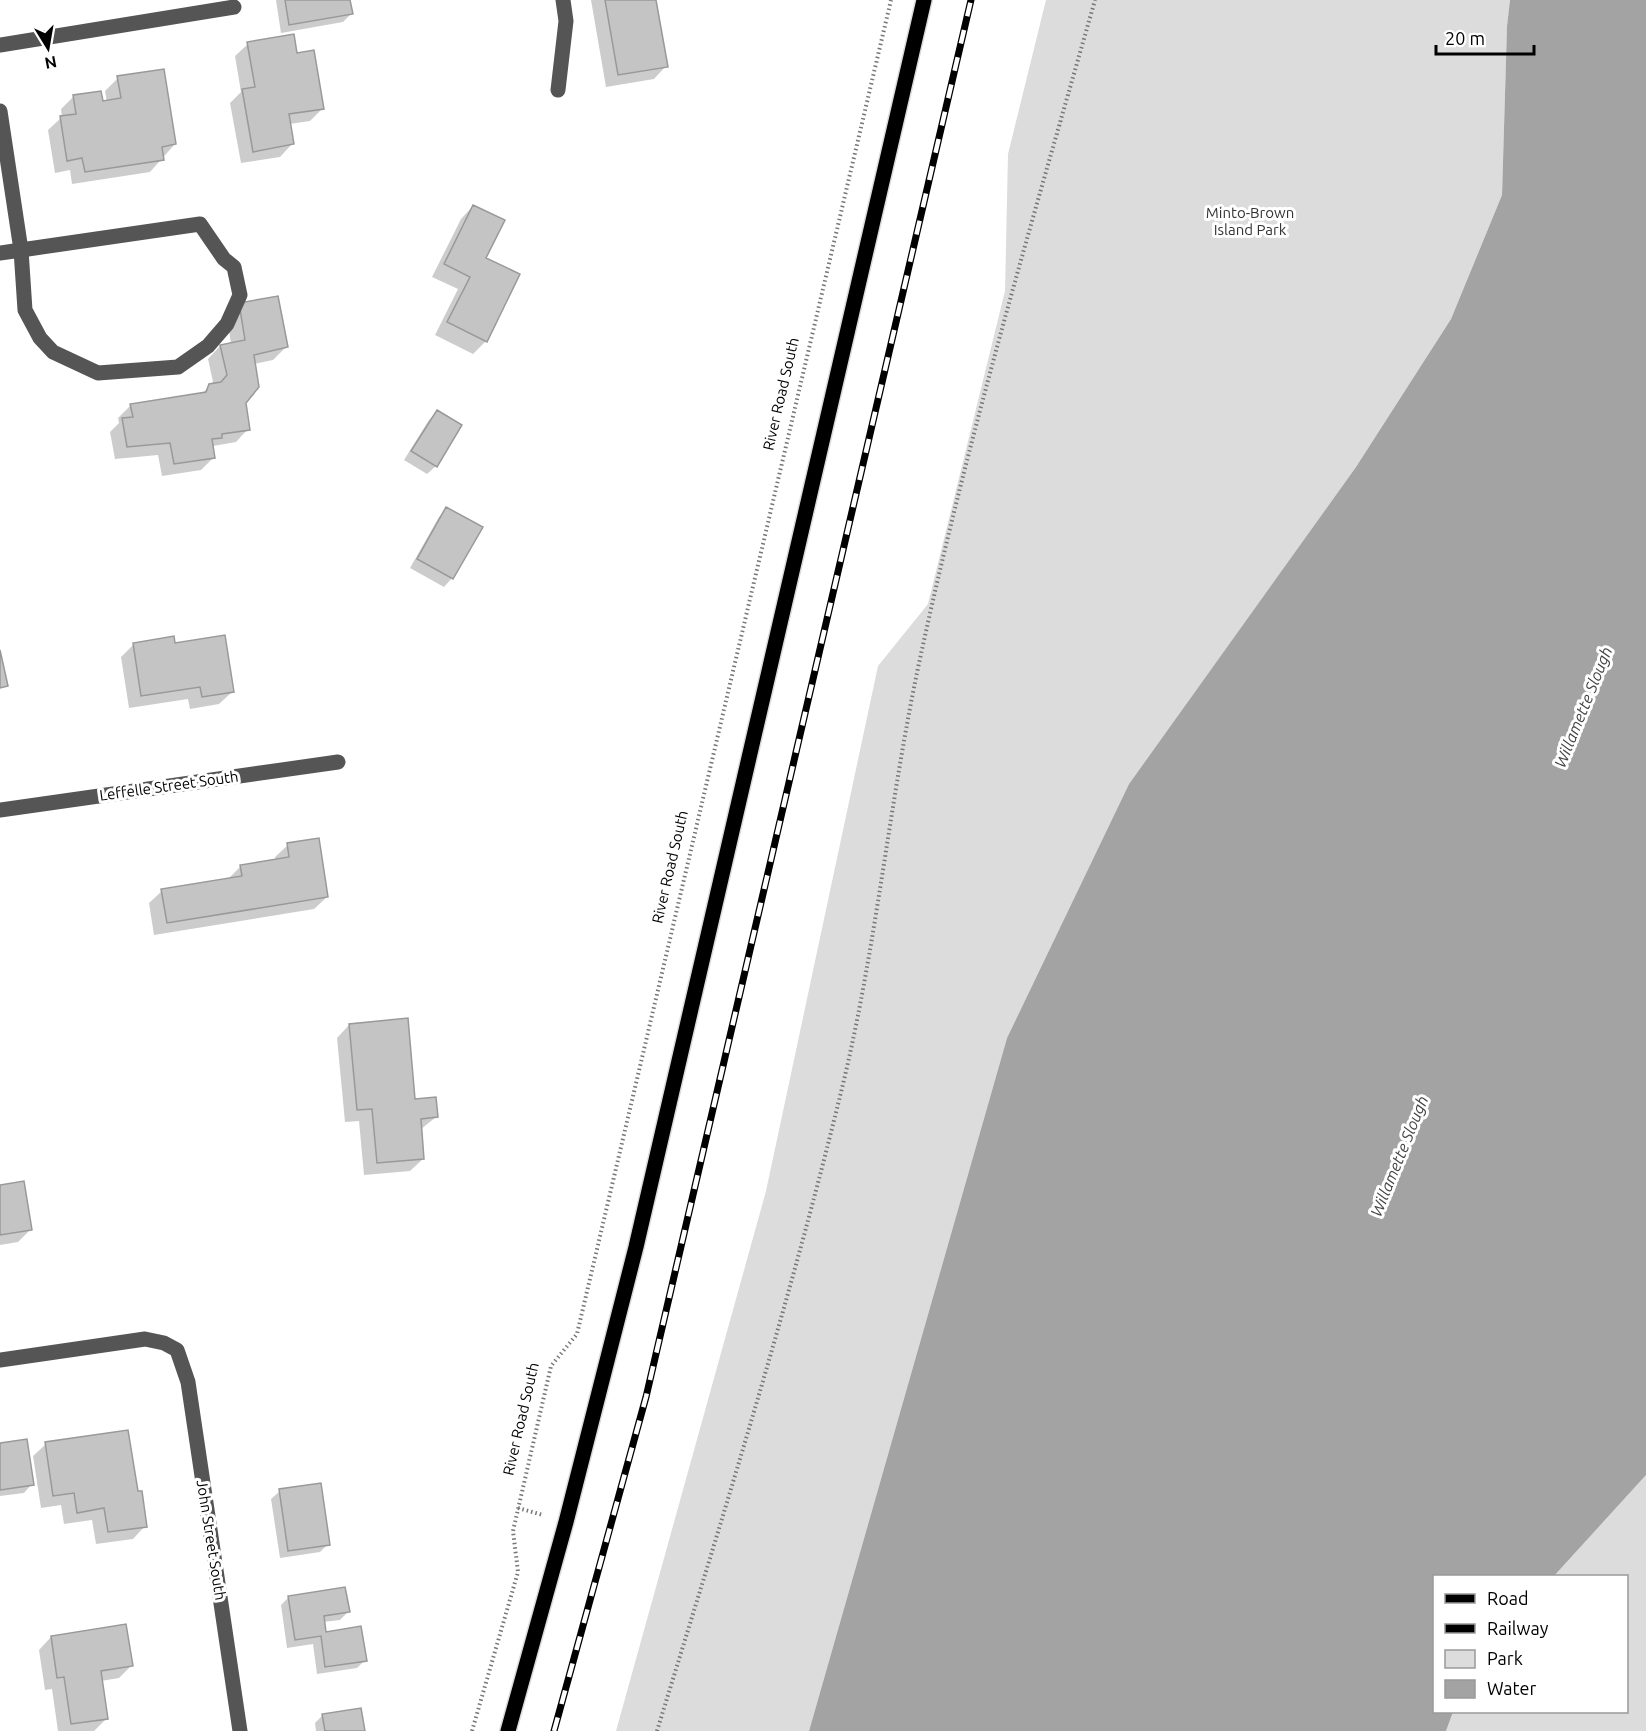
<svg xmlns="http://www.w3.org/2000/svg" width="1646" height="1731" viewBox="0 0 1646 1731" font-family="Ubuntu,sans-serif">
<rect width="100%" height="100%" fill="#fff"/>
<!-- green -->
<path fill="#dcdcdc" d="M1046 0H1510L1507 26 1502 195 1451 319 1356 467 1129 784 1007 1038 809 1731H616L766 1191 878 666 928 604 1005 291 1008 154Z
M1646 1475V1731H1446L1453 1712H1626V1576H1554Z"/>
<!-- water -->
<path fill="#a3a3a3" d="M1510 0H1646V1475L1554 1576H1434V1712H1453L1446 1731H809L1007 1038 1129 784 1356 467 1451 319 1502 195 1507 26Z"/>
<!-- shadow -->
<path fill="#0003" d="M276 0H349L351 14 343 22 281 33Z
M591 0H655L666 66 654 79 606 87Z
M248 44 296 54 323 108 310 121 289 124 292 144 280 157 241 163 230 103 241 92 235 56Z
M118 78 175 144 150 172 72 184 70 170 55 173 48 130 62 117 61 109 74 96 107 102 105 91Z
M473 206 484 258 486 341 473 354 435 335 458 289 432 277 461 219Z
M239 305 286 347 273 360 254 364 244 403 248 429 236 442 213 446V458L201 470 162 476 158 455 115 459 110 432 119 423 118 418 131 405 202 394 213 382 208 359 220 346 231 344 227 317Z
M437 412 436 466 427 474 404 460 429 420Z
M447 508 452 578 444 587 410 568 439 517Z
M134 644 174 645 232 692 219 704 190 709 188 699 129 708 121 657Z
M288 845 327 897 314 909 154 935 149 903 162 891 228 879 240 867 276 861 275 857Z
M349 1025 414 1101 436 1117 420 1130 423 1159 410 1171 364 1175 359 1121 345 1122 337 1038Z
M0 1186 31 1229 18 1242 0 1245Z
M46 1444 136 1493 145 1526 133 1539 96 1544 92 1520 64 1524 61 1505 41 1508 33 1456Z
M0 1445 32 1484 24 1493 0 1496Z
M280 1491 328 1544 320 1552 280 1558 271 1499Z
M289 1597 348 1612 340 1620 323 1622 325 1633 365 1660 357 1668 317 1674 313 1644 287 1648 281 1605Z
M51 1637 131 1666 119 1678 101 1681 107 1718 94 1731H58L52 1689 45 1690 39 1650Z
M323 1715 363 1731H316L315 1723Z"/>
<!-- building -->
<path fill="#c4c4c4" stroke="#999" stroke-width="1.5" d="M285 0H350L353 14 289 25Z
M605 0H656L668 67 618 75Z
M294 34 297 53 314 50 324 109 289 114 294 144 253 152 242 89 255 87 247 42Z
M164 69 176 144 162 147 164 160 85 172 82 158 67 161 60 116 76 114 73 95 101 91 103 101 121 98 117 76Z
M473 205 505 220 486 258 520 274 487 342 447 322 470 277 444 264Z
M278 296 288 347 254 355 259 387 246 403 250 430 222 434V438L212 439 215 458 174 464 170 443 127 447 122 418 133 417 130 404 206 392 209 384 221 382 227 375 220 345 245 340 239 303Z
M437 410 462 425 437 467 411 451Z
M446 507 483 527 453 579 417 559Z
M225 635 234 692 202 697 200 687 141 696 133 643 174 636 175 643Z
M0 650 8 686 0 688Z
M319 838 328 897 167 923 161 889 242 876 240 865 289 857 287 843Z
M408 1018 415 1099 436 1097 438 1117 421 1119 424 1159 377 1163 372 1109 357 1110 349 1024Z
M24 1181 32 1230 0 1235V1185Z
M128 1430 138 1491H142L147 1527 108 1532 104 1508 77 1513 74 1493 53 1496 45 1442Z
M27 1439 34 1485 0 1490V1443Z
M321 1483 330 1545 288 1551 279 1489Z
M345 1587 350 1612 324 1616 326 1632 361 1626 367 1661 325 1667 321 1636 295 1640 288 1596Z
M126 1624 133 1666 101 1671 108 1719 71 1724 64 1677 57 1678 51 1636Z
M361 1708 365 1731H325L322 1714Z"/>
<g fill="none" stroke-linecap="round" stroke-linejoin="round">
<!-- major casing -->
<g stroke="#dbdbdb" stroke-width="18">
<path id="major" d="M508 1731 566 1522 636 1247 924 0"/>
</g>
<!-- path -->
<path stroke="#777" stroke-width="4" stroke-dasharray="1.5 3" stroke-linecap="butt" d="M518 1508 543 1515
M472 1731 518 1572 513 1531 551 1366 577 1334 891 0
M657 1731C723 1516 790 1302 843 1084 876 947 889 806 918 668 966 443 1032 222 1095 0"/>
<!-- minor -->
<path stroke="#555" stroke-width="15" d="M0 45 234 7
M558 90 566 21 563 0
M0 111 21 250 25 310 40 338 53 352 98 373 178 367 208 346 227 324 240 295 234 267 224 259 200 224 21 250 0 253
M0 810 338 762
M0 1360 145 1339 164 1343 177 1350 188 1382 240 1731"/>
<!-- major -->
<use href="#major" stroke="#000" stroke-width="15"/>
<!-- rail casing -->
<g stroke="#000" stroke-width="7">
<path id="rail" d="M554 1731 646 1397 971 0"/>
</g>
<!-- rail -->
<use href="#rail" stroke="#fff" stroke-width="4.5" stroke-dasharray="14" stroke-linecap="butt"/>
</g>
<g text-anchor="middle" stroke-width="6" stroke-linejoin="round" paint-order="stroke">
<!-- park labels -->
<g font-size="15" fill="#333" stroke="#fff">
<text x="1250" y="218">Minto-Brown<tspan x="1250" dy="17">Island Park</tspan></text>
</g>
<!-- street labels -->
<g font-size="15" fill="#000" stroke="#fff">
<text transform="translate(781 394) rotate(-77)" y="5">River Road South</text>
<text transform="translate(169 786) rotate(-8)" y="5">Leffelle Street South</text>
<text transform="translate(670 867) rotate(-77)" y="5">River Road South</text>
<text transform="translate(521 1419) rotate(-77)" y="5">River Road South</text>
<text transform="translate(211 1540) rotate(81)" y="5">John Street South</text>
</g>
<!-- water labels -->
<g font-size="16" font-style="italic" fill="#444" stroke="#fff">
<text transform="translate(1583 707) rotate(-68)" y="6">Willamette Slough</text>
<text transform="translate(1399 1156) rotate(-68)" y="6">Willamette Slough</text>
</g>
</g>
<!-- legend -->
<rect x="1433" y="1575" width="195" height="138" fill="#ffffff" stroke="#999999" stroke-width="1.5"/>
<rect x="1445" y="1594" width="30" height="9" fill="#000000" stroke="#999999" stroke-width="1.5"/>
<text x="1487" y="1605" font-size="18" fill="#000000">Road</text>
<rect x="1445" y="1624" width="30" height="9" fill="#000000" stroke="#999999" stroke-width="1.5"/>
<text x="1487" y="1635" font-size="18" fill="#000000">Railway</text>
<rect x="1445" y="1650" width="30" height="18" fill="#dcdcdc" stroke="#999999" stroke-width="1.5"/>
<text x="1487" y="1665" font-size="18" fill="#000000">Park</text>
<rect x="1445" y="1680" width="30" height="18" fill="#a3a3a3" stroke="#999999" stroke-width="1.5"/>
<text x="1487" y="1695" font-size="18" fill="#000000">Water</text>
<!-- north arrow -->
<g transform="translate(48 48) rotate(169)" stroke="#ffffff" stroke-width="4.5" paint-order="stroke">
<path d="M0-4.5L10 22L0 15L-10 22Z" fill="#000000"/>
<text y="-9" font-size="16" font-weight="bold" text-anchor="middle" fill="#000000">N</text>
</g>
<!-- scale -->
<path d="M1436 45v9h98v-9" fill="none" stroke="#000000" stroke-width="3"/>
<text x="1445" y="45" font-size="18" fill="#000000" stroke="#ffffff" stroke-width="4.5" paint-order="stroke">20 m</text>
</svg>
